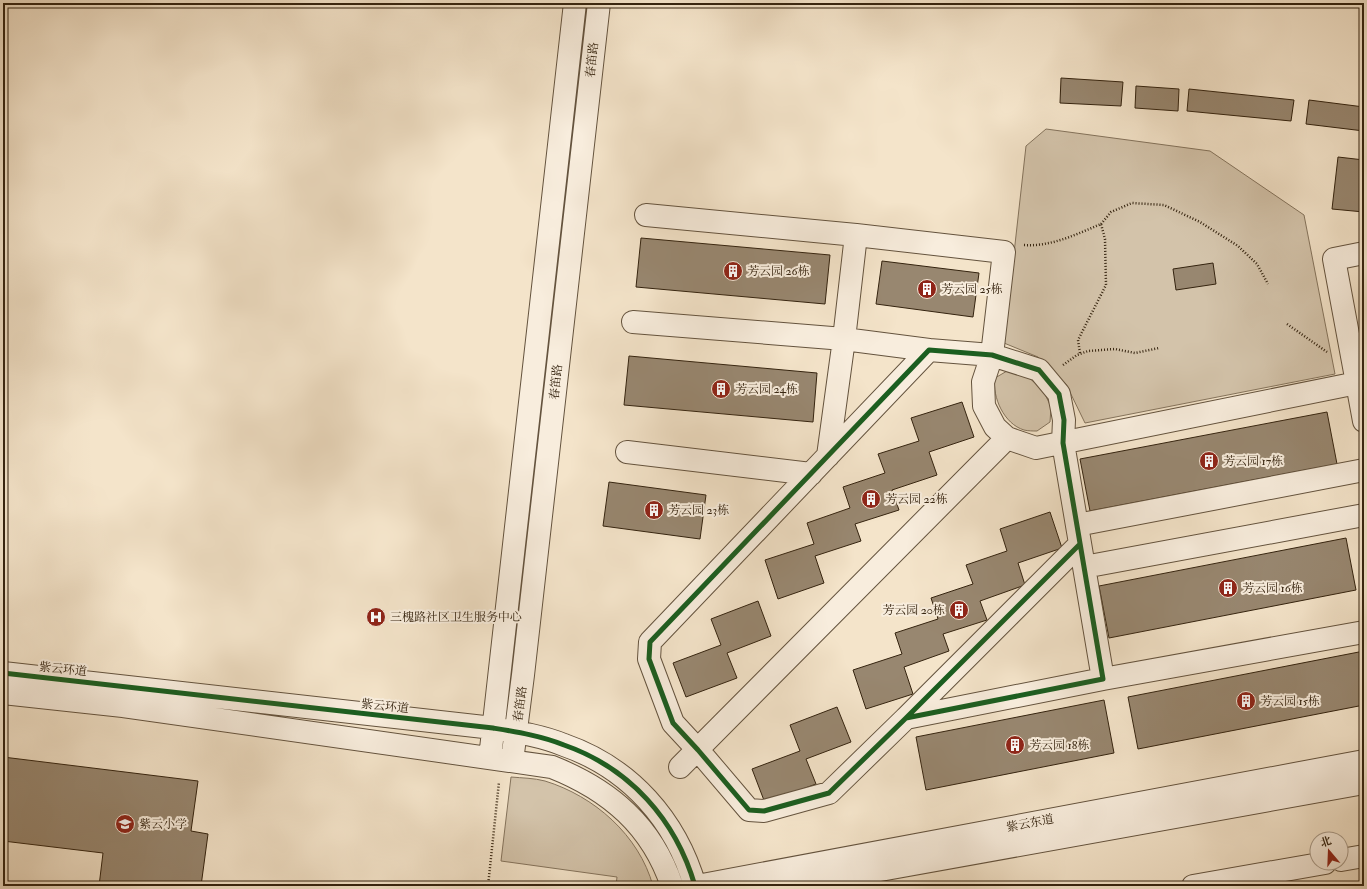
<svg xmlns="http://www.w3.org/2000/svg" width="1367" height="889" viewBox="0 0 1367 889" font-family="'IM FELL Double Pica','Noto Serif SC',serif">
<rect width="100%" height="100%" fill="#f4e4ca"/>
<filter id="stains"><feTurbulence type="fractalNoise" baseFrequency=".005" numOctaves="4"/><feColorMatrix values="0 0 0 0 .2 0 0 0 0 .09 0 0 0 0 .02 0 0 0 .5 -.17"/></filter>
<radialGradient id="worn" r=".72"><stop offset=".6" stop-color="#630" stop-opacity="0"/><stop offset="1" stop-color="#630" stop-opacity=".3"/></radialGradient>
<!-- green -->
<path fill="#d3c3aa" stroke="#84735c" d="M1046 129 1210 151 1304 215 1335 374 1085 423 1066 384 1038 357 1004 343 1026 146Z
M1007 371 1027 376 1043 390 1051 407 1050 422 1037 431C1033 431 1028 431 1024 430 1004 424 992 397 995 378Z
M511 777C522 778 534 778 545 781 594 796 639 835 653 886H616L617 877 501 861Z"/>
<!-- building -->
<path fill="#988770" stroke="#34230f" d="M1061 78 1123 82 1121 106 1060 103Z
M1136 86 1179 89 1178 111 1135 108Z
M1189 89 1294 100 1291 121 1187 111Z
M1309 100 1364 107V131L1306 124Z
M1338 157 1364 160V212L1332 209Z
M641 238 830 255 825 304 636 287Z
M882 261 979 273 973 317 876 304Z
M1213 263 1216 284 1176 290 1173 269Z
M629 356 817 373 813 422 624 405Z
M962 402 974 437 929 452 937 475 892 490 899 510 855 524 861 541 815 556 824 583 778 599 765 560 814 544 807 523 850 508 843 487 885 473 878 454 919 441 911 418Z
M1327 412 1337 464 1090 511 1080 459Z
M609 482 706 495 700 539 603 526Z
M1050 512 1062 548 1018 563 1025 585 980 601 987 620 943 634 949 651 904 667 913 694 866 709 853 670 902 654 895 633 938 619 931 598 973 584 966 565 1007 551 1000 529Z
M1346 538 1356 590 1109 638 1099 586Z
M758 601 771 636 727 653 737 678 686 697 673 663 721 645 711 619Z
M1364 651V705L1138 749 1128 697Z
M1104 700 1114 753 926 790 916 737Z
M837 707 851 742 806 759 816 784 765 803 752 769 800 751 790 725Z
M3 757 198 781 191 831 208 834 201 886H99L103 853 3 841Z"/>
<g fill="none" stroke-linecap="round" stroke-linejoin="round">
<!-- minor casing -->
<g stroke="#64533e" stroke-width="24">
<path id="minor" d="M646 215 856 235
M1364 253 1334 259 1357 383 1364 382
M633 322 844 339 828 456
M929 350 844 339 856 235 1004 252 992 355 983 382 984 406 995 427 1007 438
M627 452 811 474
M1077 525 1364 470
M1084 567 1364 515
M3 673 493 728C517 732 542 736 564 745 630 768 676 820 695 886
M1103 679 1364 632
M3 693 123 706 552 767C610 790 652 826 672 886
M906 718 829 793 764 811 749 810 698 750 673 723 649 659 650 642 929 350 992 355 1039 370 1059 394 1064 420 1063 443 1103 679 906 718 1080 544
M490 758 575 3
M512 761 523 675 599 3
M680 767 1007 438 1036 448 1357 383 1364 421
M1341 860 1364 856
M697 886 1364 761
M791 886 1364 783
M1193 886 1325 863"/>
</g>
<!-- path -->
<path stroke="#34230f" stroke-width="2.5" stroke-dasharray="1 2" stroke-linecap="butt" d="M1101 224 1111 212 1132 203 1164 205 1200 222 1238 246 1257 264 1268 284
M1024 245C1051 247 1077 234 1101 224L1105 239 1106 285 1078 340 1080 353
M1287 324 1327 352
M1063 365 1077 355 1088 351 1115 349 1135 353 1159 348
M488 886 499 782"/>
<!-- minor -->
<use href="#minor" stroke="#f8eddd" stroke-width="22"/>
<!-- cycleway casing -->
<g stroke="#f8eddd" stroke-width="8">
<path id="cycleway" d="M3 673 493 728C517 732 542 736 564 745 630 768 676 820 695 886
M906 718 829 793 764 811 749 810 698 750 673 723 649 659 650 642 929 350 992 355 1039 370 1059 394 1064 420 1063 443 1103 679 906 718 1080 544"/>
</g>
<!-- cycleway -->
<use href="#cycleway" stroke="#1b5e20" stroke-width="5"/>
</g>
<!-- icons -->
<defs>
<g id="building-disc" transform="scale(1)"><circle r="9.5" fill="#8f2418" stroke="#f8eddd"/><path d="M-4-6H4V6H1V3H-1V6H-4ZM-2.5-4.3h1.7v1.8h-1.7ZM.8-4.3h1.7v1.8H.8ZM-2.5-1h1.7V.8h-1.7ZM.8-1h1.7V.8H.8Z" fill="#fff"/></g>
<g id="hospital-disc" transform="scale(1)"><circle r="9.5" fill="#8f2418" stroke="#f8eddd"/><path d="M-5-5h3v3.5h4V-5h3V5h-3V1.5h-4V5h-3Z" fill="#fff"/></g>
<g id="school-disc" transform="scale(1)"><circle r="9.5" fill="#8f2418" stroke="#f8eddd"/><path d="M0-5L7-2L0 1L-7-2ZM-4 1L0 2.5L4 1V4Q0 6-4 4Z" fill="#fff"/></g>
</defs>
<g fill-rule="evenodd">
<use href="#building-disc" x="733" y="271"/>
<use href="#building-disc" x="927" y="289"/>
<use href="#building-disc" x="721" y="389"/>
<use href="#building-disc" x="1209" y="461"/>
<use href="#building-disc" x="871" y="499"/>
<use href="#building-disc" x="654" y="510"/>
<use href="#building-disc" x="1228" y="588"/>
<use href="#building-disc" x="959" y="610"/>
<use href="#hospital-disc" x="376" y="617"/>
<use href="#building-disc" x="1246" y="701"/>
<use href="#building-disc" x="1015" y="745"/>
<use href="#school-disc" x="125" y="824"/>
</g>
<g text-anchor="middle" stroke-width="4" stroke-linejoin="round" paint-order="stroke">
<!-- street labels -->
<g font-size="12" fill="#34230f" stroke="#f8eddd">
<text transform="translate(592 60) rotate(-84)" y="4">春笛路</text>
<text transform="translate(556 382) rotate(-84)" y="4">春笛路</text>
<text transform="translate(63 669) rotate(6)" y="4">紫云环道</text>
<text transform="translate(520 704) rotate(-82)" y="4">春笛路</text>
<text transform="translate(385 706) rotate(6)" y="4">紫云环道</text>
<text transform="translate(1030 823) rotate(-11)" y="4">紫云东道</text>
</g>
<!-- poi labels -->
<g font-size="12" fill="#34230f" stroke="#f8eddd" text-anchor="start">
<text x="747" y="275">芳云园 26栋</text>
<text x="941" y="293">芳云园 25栋</text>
<text x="735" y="393">芳云园 24栋</text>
<text x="1223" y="465">芳云园 17栋</text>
<text x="885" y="503">芳云园 22栋</text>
<text x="668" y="514">芳云园 23栋</text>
<text x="1242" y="592">芳云园 16栋</text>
<text x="945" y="614" text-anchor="end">芳云园 20栋</text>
<text x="390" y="621">三槐路社区卫生服务中心</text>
<text x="1260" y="705">芳云园 15栋</text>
<text x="1029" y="749">芳云园 18栋</text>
<text x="139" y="828">紫云小学</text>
</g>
</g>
<!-- margin -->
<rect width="1367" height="889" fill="none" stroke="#f4e4ca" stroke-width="16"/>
<rect x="4" y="4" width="1359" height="881" fill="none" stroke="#34230f" stroke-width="2"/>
<rect x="8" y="8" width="1351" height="873" fill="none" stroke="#34230f"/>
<!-- north arrow -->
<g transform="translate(1329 851) rotate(341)"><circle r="19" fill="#f8eddd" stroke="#aa9c8b"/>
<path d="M0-3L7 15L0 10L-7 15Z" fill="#8f2418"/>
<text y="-6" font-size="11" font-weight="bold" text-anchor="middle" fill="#34230f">北</text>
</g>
<rect width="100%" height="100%" filter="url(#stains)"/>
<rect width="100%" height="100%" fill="url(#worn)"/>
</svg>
